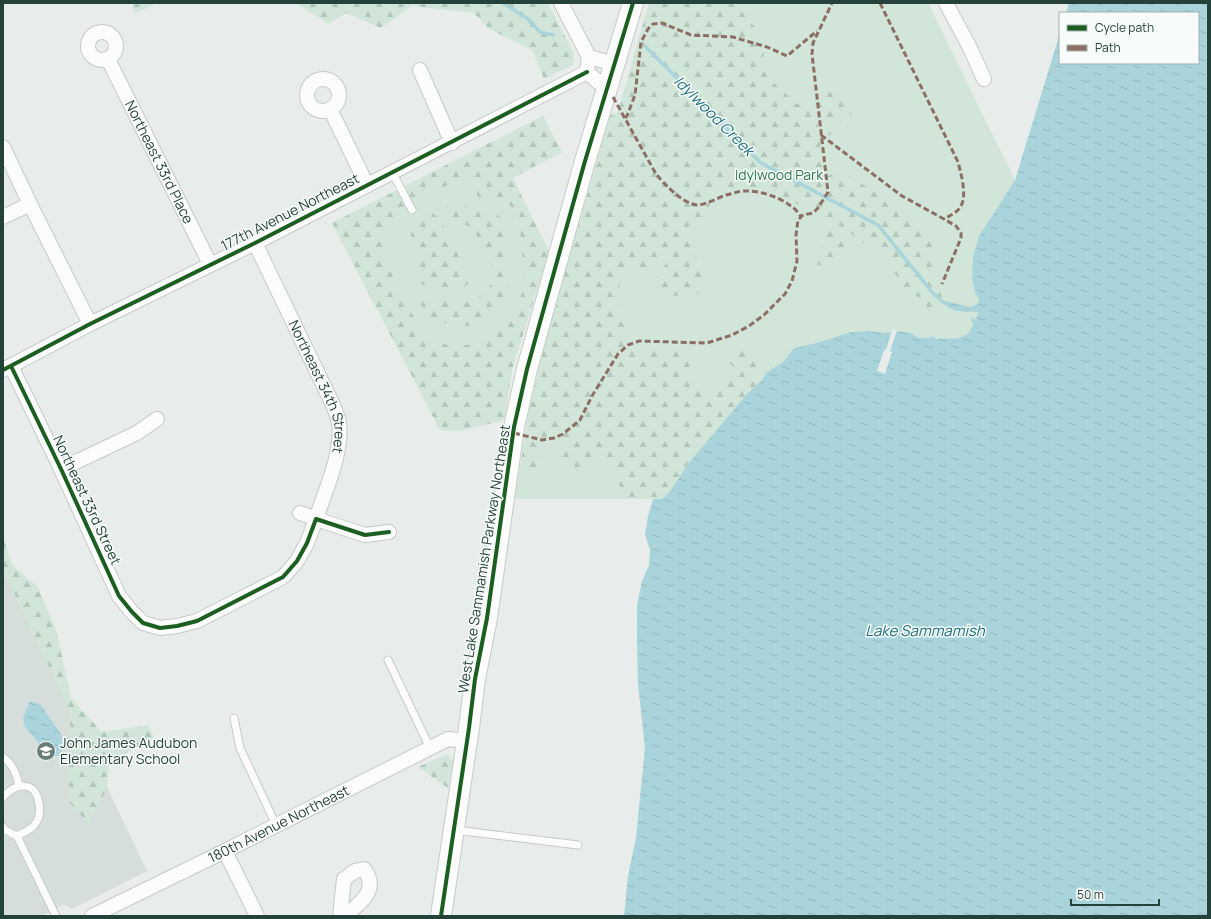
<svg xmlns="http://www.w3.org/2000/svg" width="1211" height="919" viewBox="0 0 1211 919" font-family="Manrope,sans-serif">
<defs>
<pattern id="forest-firs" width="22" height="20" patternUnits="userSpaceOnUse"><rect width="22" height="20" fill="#d1e6d8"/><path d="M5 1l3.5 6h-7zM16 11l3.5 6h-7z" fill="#b3c6ba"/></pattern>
<pattern id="water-ripples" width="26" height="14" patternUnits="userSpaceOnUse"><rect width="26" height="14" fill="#a9d4db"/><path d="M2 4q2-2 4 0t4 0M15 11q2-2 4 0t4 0" fill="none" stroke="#91b7bd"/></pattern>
</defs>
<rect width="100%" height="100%" fill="#e8edeb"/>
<!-- built -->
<path fill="#d6dedb" d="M3 570 147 871 72 909 64 904 42 916H3Z"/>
<!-- green -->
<path fill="#d1e6d8" d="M649 3H928L1015 180 979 236 973 256 972 279 975 293 979 299V312L977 318 973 322 972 330 963 337 955 339H936L934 336 926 338H919L911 333 895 331 886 333 869 331 851 332 816 343 794 348 783 362 767 372 761 381 746 395 688 464 671 490 662 499H515L528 416 543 350 610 116 614 113 617 114 619 108Z
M493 141 549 251 512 370 504 420 459 431 440 430 332 223Z"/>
<!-- forest -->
<path fill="url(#forest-firs)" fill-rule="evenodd" d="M132 3H158L134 14Z
M296 3H548L574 54 573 65 544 79 532 50 489 29 474 13 412 6 381 28 346 13 328 24Z
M649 3H734L755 27 764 54 758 69 768 73 773 82 797 104 807 106 815 101 824 174 828 176 840 170 900 208 914 221 932 242 935 250V258L932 272 943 287 940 293 945 300 941 301 944 305V309L938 313 933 312 929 313 918 309 914 305 916 302 926 299 924 296 919 297 908 293 899 279 878 250 861 242 848 231 818 212 777 196 748 187 729 188 712 192 709 209 698 224 686 227 694 250 702 269 701 293 673 296 660 287 654 279 666 264V259L662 260 649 269 639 267 629 262 621 278 617 301 626 332 636 349 692 350 687 360 692 370 694 382C715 396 719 386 738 374L728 360 733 349 738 344 756 349 755 357 761 381 746 395 688 464 671 490 662 499H625L618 482 619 473 613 462 602 458H589L583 470 572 472 561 465 558 453 559 432 546 437 539 466 535 474H524L520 468 528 416 543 350 610 116 614 113 617 114 619 108Z
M833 90 842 92 849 100 852 109 851 115 837 125 836 132 826 136 822 132 819 100 827 94Z
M543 116 562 152 513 178 549 251 512 370 504 420 459 431 440 430 332 223ZM468 175 479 199 487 196H494L501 199 508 203 519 216 525 285 517 306 479 343C471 346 443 346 435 342 429 340 424 332 419 327L385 261 383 250 386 235 393 218 403 207Z
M450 204H455L498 214 504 223 509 285 508 292 505 296 480 321 470 326 435 322 429 318 416 296 467 302 477 298 488 289 493 280 492 267 473 228 453 220 447 206Z
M431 212 440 219 470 279 468 284 459 291 418 284 420 241 411 236C413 222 415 214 431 212Z
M823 230H834L841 232 862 248C852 250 843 253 834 258L832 263 827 266 817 265 814 258 820 259Z
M3 537 12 565 38 587 57 633 71 698 102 732 148 725 154 737 109 763 107 788 89 824 70 803 68 760 71 713 3 570Z
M447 754 453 761 448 788 418 767Z"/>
<!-- water -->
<path fill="url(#water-ripples)" d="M1069 3H1208V916H624L628 876 636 837 645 748 638 684 637 642V605L642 581 649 565 650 550 645 535 648 516 653 499H662L671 490 688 464 746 395 761 381 767 372 783 362 794 348 816 343 851 332 869 331 886 333 895 331 911 333 919 338H926L934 336 936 339C949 337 955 342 967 334 971 330 972 329 973 324L971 320 972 317 976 319 978 312C965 311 950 314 941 300L970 307 978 304 979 299 975 293 972 279 973 256 979 236 1015 180 1060 33V63H1198V13H1066Z
M30 701 40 704 61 734 63 749 59 756 49 755 25 727 23 718Z"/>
<!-- pier -->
<path fill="#e8edeb" d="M892 330H897L890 351 892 352 885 374 877 371 884 350H886Z"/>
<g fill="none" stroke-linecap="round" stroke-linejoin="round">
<!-- stream -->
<path stroke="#a9d4db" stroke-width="3.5" d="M503 3 528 19 540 32 553 35
M646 47 761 163 878 225 932 292 943 302"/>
<!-- service casing -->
<g stroke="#c5cac8" stroke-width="9">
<path id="service" d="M392 172 412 210
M388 660 430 748
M234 718 240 748 276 825
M3 757C13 764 17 775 19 786
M3 797C16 783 35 780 39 803 40 809 40 816 37 821 33 829 25 832 17 836L5 830 3 827
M455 830 578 845
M17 836 56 916"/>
</g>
<!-- minor casing -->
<g stroke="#c5cac8" stroke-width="16">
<g id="minor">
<path d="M561 3 589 57 587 72"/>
<path d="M946 3 970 48 984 79"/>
<circle cx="102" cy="46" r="14"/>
<path d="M589 57 615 64"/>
<path id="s1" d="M108 59 210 264"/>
<path d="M420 70 452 143"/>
<path d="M587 72 598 82 608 85"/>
<circle cx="323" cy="95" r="16"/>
<path d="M330 109 367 185"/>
<path d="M3 147 30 204 90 324"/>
<path d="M3 217 30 204"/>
<path id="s2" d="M255 243 333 405C335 410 338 417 339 422 343 453 325 491 316 519L300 513"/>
<path d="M11 366 61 469 119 596 132 612 143 623 160 628 177 626 197 621 283 577 297 561 307 543 316 519 365 535 389 532"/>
<path d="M3 370 90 324 255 243 587 72"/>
<path d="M61 469 137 433 157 419"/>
<path d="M225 851 257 916"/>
<path id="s3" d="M92 916 225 851 448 739 467 741"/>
<path d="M340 916 344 879 355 871 364 869C380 890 360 903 345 916"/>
</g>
</g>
<!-- secondary casing -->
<g stroke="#c3cbc8" stroke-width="22">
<path id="secondary" d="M441 916 469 728 475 679 487 618 514 427 527 369 585 161 633 3"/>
</g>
<!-- service -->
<use href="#service" stroke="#fcfcfc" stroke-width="7"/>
<!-- minor -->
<use href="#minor" stroke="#fcfcfc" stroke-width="14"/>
<!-- secondary -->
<use href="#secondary" stroke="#fcfcfc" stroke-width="20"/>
<!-- quiet -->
<path stroke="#8d6e63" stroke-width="3" stroke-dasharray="6 3" stroke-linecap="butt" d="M880 3 958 162C961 174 969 200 958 210 954 214 949 216 944 219
M613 97 656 174C664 184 683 204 697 205 706 205 717 198 726 195 732 194 738 191 744 191 759 190 779 197 791 206 795 208 798 213 801 217
M625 118 627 116 635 95 641 42 648 29 653 24 662 23 691 35 733 37 767 47 787 56 817 31
M821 135 902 196 944 219 956 226 961 233V238L942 284
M514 433 542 440 554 438 563 434 580 420 592 396 618 354 628 345 639 341 707 343 732 335 749 326 764 315 785 294 792 281 797 261 796 235 798 220 803 215 813 213 818 208 828 192 812 54 813 43 832 3"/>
<!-- cycleway casing -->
<g stroke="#f7fbf9" stroke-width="6">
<path id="cycleway" d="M11 366 61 469 119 596 132 612 143 623 160 628 177 626 197 621 283 577 297 561 307 543 316 519 365 535 389 532
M3 370 90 324 255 243 587 72
M441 916 469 728 475 679 487 618 514 427 527 369 585 161 633 3"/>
</g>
<!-- cycleway -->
<use href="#cycleway" stroke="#1b5e20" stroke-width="4"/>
</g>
<!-- icons -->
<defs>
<g id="school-disc" transform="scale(1)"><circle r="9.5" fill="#697e78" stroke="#f7fbf9"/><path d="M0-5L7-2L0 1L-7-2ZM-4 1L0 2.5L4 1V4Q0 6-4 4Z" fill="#fff"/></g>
</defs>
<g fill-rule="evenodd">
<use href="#school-disc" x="46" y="751"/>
</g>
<g text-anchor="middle" stroke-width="3" stroke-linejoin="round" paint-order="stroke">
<!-- street labels -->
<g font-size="14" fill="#24423a" stroke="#f7fbf9">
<text dy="5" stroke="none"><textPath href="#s1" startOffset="115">Northeast 33rd Place</textPath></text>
<text transform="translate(290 212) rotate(-27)" y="5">177th Avenue Northeast</text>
<text dy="5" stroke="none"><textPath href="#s2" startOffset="158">Northeast 34th Street</textPath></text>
<text transform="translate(87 500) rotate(65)" y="5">Northeast 33rd Street</text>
<text transform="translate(484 559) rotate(-81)" y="5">West Lake Sammamish Parkway Northeast</text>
<text dy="5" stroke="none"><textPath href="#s3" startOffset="208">180th Avenue Northeast</textPath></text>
</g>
<!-- park labels -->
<g font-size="14" fill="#2d7a4b" stroke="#f7fbf9">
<text x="779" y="180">Idylwood Park</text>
</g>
<!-- poi labels -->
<g font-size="14" fill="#24423a" stroke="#f7fbf9" text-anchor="start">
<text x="60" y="748">John James Audubon<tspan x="60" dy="16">Elementary School</tspan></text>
</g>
<!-- water labels -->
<g font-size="15" font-style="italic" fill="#1c6f80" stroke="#f7fbf9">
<text transform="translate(714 116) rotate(45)" y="5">Idylwood Creek</text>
<text x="925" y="636">Lake Sammamish</text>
</g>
</g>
<!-- border -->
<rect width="1211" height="919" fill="none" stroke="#24423a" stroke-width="8"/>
<!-- legend -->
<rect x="1059" y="12" width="140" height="52" fill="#f7fbf9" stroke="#a3b1ad"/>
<rect x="1067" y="25" width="20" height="6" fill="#1b5e20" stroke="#a3b1ad"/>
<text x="1095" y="32" font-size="12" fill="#24423a">Cycle path</text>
<rect x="1067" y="45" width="20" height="6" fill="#8d6e63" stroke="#a3b1ad"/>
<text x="1095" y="52" font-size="12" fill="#24423a">Path</text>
<!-- scale -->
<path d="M1071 899v6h88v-6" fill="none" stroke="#24423a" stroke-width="2"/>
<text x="1077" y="899" font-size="12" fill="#24423a" stroke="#f7fbf9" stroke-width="3" paint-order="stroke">50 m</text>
</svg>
